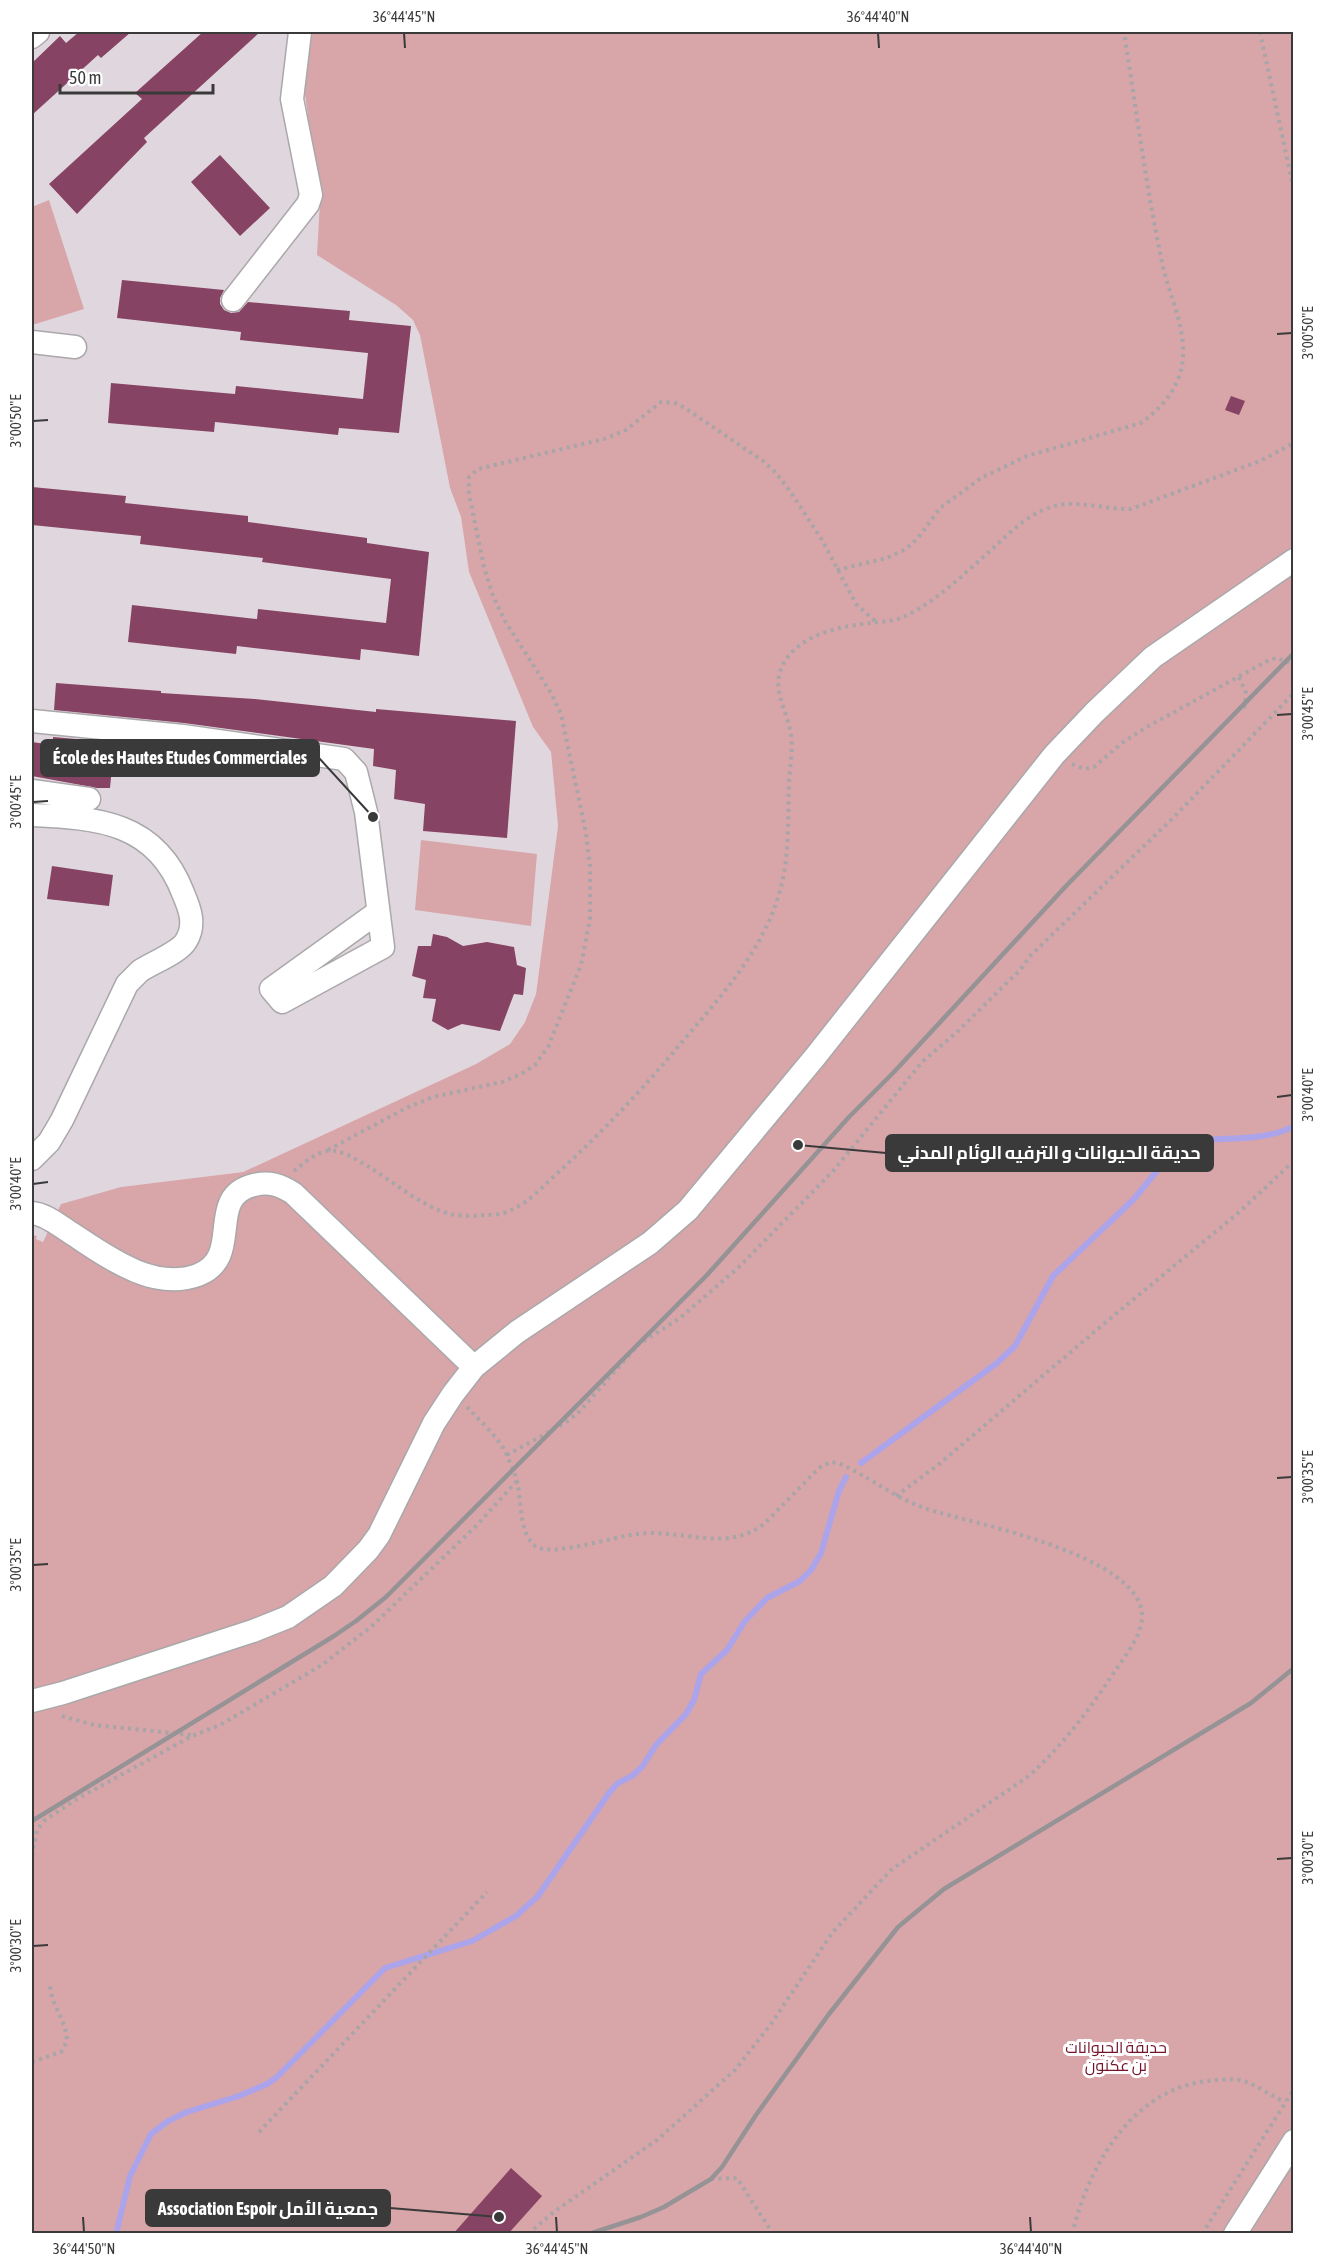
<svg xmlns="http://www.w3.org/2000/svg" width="1325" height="2265" viewBox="0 0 1325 2265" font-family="'Asap Condensed',Cairo,sans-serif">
<rect width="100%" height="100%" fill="#e8e5e8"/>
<!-- built -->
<path fill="#e0d7de" d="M32 32H308L305 101 320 202 396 305 413 320 421 335 450 488 461 517 469 572 533 727 551 752 558 826 536 994 525 1022 510 1044 476 1064 243 1172 121 1187 61 1204 43 1242 35 1239 37 1236 32 1235Z"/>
<!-- green -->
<path fill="#d8a5a9" d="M308 32H1293V2233L32 2234V1235L37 1236 36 1239 43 1242 61 1204 121 1187 243 1172 476 1064 510 1044 525 1022 536 994 558 826 551 752 533 727 469 572 461 517 450 488 420 335 413 320 396 305 317 255 320 202 304 88Z
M49 200 84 309 32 325V207Z
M421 840 537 854 531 926 415 910Z"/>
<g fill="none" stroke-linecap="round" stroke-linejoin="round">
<!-- stream -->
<path stroke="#aca4ea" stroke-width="6" d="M861 1463 997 1363 1015 1346 1053 1276 1134 1199 1174 1150 1183 1143 1194 1140C1223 1138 1268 1141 1294 1126
M116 2234 130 2176 151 2134 168 2121 187 2112 239 2096 267 2084 277 2077 385 1968 472 1941 516 1916 538 1896 609 1793 618 1783 632 1776 642 1767 656 1745 686 1714 694 1700 701 1674 727 1650 745 1621 767 1598 800 1581 811 1570 821 1553 839 1491 846 1477"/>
</g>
<!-- building -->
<path fill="#874363" d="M79 32H131L101 58 98 55 32 115V63L60 36 66 43Z
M203 32H260L144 138 147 142 77 214 49 184 142 99 135 93Z
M220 155 270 208 240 236 191 182Z
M122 280 224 290 220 298V304L224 310 231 313 239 312 248 302 350 311 349 320 411 326 399 433 339 428 338 435 215 422 214 432 108 423 111 383 235 394 236 386 363 399 368 353 240 340 241 332 117 318Z
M1231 396 1245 401 1239 415 1225 410Z
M32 487 126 496 125 503 248 516V522L367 538V543L429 552 419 656 361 649 360 660 237 646 236 654 128 642 132 605 257 619 258 609 386 623 391 579 262 562 263 558 140 544 141 536 32 525Z
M56 683 161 691V693L255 699 376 712V709L516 721 507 838 423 831 425 804 394 799 396 770 373 766 374 749 184 723 54 710Z
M53 737 99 741 100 757 113 758 110 788H97L32 776V742L53 745Z
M52 866 113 875 109 906 47 899Z
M433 934 447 937 463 946 487 942 514 947 517 965 526 968 523 995 514 994 500 1031 462 1024 448 1030 432 1021 436 999 423 998 426 980 412 976 418 946H431Z
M511 2168 542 2196 508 2234H453Z"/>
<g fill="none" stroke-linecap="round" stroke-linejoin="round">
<!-- minor casing -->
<g stroke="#aaa8aa" stroke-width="25">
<path id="minor" d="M32 37 38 32
M233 300 308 204 311 195 292 99 300 32
M32 342 75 347
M32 721 183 736 344 759 356 772 366 812 383 947 282 1002 271 989 378 912
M32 791 89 799
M32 815C98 818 156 822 183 893 190 909 196 925 186 941 180 952 152 963 140 971 136 975 131 980 127 984L62 1120 49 1142 32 1159
M32 1213C45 1214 57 1224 68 1231 105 1255 152 1292 198 1275 245 1257 204 1197 254 1185 269 1181 280 1185 293 1193L474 1367
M32 1701 63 1693 253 1631 288 1617 333 1586 368 1550 379 1535 434 1423 453 1394 474 1367 517 1332 650 1243 688 1210 815 1057 1054 755 1095 712 1153 657 1294 560
M1235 2234 1294 2141"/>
</g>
<!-- path -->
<path stroke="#a7a5a7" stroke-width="4" stroke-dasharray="3 4.5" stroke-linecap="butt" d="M1260 32 1294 191
M837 570 887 558 906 549 918 538 940 508 981 478 1027 456 1141 423C1163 407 1182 385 1183 356 1185 324 1168 293 1162 262 1146 186 1136 109 1124 32
M1239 677 1246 693 1244 710
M1072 764 1084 769 1094 767 1122 743 1145 728 1269 660 1277 658 1289 663
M328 1150 406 1108 433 1097 502 1082 521 1074 535 1065 548 1047 581 965 590 919V866L586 833 561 714 551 693 505 621 493 596 484 567 469 494V477L478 469 604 439 626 430 661 402 675 403 685 408 763 461 776 473 790 491 822 540 856 604 876 622
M294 1171C304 1163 315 1153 327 1151 342 1149 357 1160 369 1167 390 1180 419 1203 441 1211 455 1217 471 1216 486 1215 494 1215 504 1214 511 1210 527 1203 540 1190 552 1178 599 1136 642 1090 682 1042 729 987 778 934 786 859 789 833 788 807 789 781 790 765 794 745 790 729 784 705 770 685 785 661 802 634 841 626 871 623 882 621 893 622 903 617 936 602 964 574 991 550 1007 535 1026 516 1048 508 1073 498 1105 510 1131 509L1260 461 1294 443
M467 1407C482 1423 501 1439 509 1460 512 1467 515 1474 517 1481 522 1501 518 1531 535 1546 549 1558 616 1536 637 1534 681 1528 727 1554 765 1523L819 1468 830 1462 838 1463C869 1476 894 1498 927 1509 973 1524 1146 1555 1142 1619 1140 1638 1125 1656 1115 1671 1090 1709 1063 1745 1029 1776L892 1869 832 1933 771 2024 735 2070 657 2140 555 2211 528 2234
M507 1455 565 1423 580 1411 639 1344 680 1318 739 1267 834 1170 922 1062 958 1031 1021 969 1030 956 1173 818 1294 693
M896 1496 938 1465 1106 1322 1237 1214 1294 1161
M62 1716 94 1725 191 1735
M32 1856 37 1830 45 1820 77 1799 192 1736 220 1725 322 1665 372 1626 476 1526 517 1481
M32 2062 61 2052 67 2041C66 2018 50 2005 50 1983
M259 2132 487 1892
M711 2179 737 2178 773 2234
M194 2234 199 2218
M1072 2234C1089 2166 1131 2090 1207 2081 1218 2080 1232 2078 1244 2081 1258 2086 1272 2096 1285 2102
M1202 2234 1294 2089"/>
<!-- minor -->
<use href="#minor" stroke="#fff" stroke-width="22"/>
<!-- rail -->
<path stroke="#959395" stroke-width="4.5" d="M32 1821 334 1636 356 1621 386 1597 707 1275 849 1117 894 1072 1066 886 1294 653
M589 2234 641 2217 664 2207 711 2179 722 2167 756 2115 829 2014 898 1927 944 1889 1251 1703 1294 1668"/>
</g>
<!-- ticks -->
<path fill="none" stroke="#3b3a3b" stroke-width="2" d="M404 33 405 48M878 33 879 48M1277 334 1292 333M33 421 48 420M1277 715 1292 714M33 802 48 801M1277 1097 1292 1095M33 1184 48 1182M1277 1478 1292 1477M33 1565 48 1564M1277 1859 1292 1858M33 1946 48 1945M83 2217 84 2232M556 2217 557 2232M1030 2217 1031 2232"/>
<g text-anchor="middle" stroke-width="6" stroke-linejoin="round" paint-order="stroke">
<!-- park labels -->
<g font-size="16" fill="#74142b" stroke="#fff">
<text x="1116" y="2053">حديقة الحيوانات<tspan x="1116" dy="18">بن عكنون</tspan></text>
</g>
</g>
<!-- callouts -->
<path fill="none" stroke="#3b3a3b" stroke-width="2" d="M373 817L319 758M798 1145L886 1153M499 2217L390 2208"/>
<g fill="#3b3a3b" stroke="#fff" stroke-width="2">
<circle cx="373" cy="817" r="6"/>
<circle cx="798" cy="1145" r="6"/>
<circle cx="499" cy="2217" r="6"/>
</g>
<g fill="#3b3a3b" stroke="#3b3a3b" stroke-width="2">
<rect x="41" y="740" width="278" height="36" rx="6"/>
<rect x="886" y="1135" width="327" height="36" rx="6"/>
<rect x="146" y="2190" width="244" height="36" rx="6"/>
</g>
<g font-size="18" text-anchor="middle" font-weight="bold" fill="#fff">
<text x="180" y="764">École des Hautes Etudes Commerciales</text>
<text x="1049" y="1159">حديقة الحيوانات و الترفيه الوئام المدني</text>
<text x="268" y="2215">Association Espoir جمعية الأمل</text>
</g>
<!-- border -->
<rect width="1325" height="2265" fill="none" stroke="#ffffff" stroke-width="66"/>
<!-- scale -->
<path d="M60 84v9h153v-9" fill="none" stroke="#3b3a3b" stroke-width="3"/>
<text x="69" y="84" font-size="18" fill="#3b3a3b" stroke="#ffffff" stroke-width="4.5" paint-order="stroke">50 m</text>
<rect x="33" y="33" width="1259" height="2199" fill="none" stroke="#3b3a3b" stroke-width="2"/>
<g font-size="15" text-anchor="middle" fill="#3b3a3b">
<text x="404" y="22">36°44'45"N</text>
<text x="878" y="22">36°44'40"N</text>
<text transform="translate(1308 333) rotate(-90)" y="5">3°00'50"E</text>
<text transform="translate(16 421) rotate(-90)" y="5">3°00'50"E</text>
<text transform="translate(1308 714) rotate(-90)" y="5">3°00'45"E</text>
<text transform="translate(16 802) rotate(-90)" y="5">3°00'45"E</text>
<text transform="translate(1308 1095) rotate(-90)" y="5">3°00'40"E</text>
<text transform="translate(16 1184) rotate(-90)" y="5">3°00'40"E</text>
<text transform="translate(1308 1477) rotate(-90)" y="5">3°00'35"E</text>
<text transform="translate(16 1565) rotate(-90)" y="5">3°00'35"E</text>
<text transform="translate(1308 1858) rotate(-90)" y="5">3°00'30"E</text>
<text transform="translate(16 1946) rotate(-90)" y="5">3°00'30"E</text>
<text x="84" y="2254">36°44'50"N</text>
<text x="557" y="2254">36°44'45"N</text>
<text x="1031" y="2254">36°44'40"N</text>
</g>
</svg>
